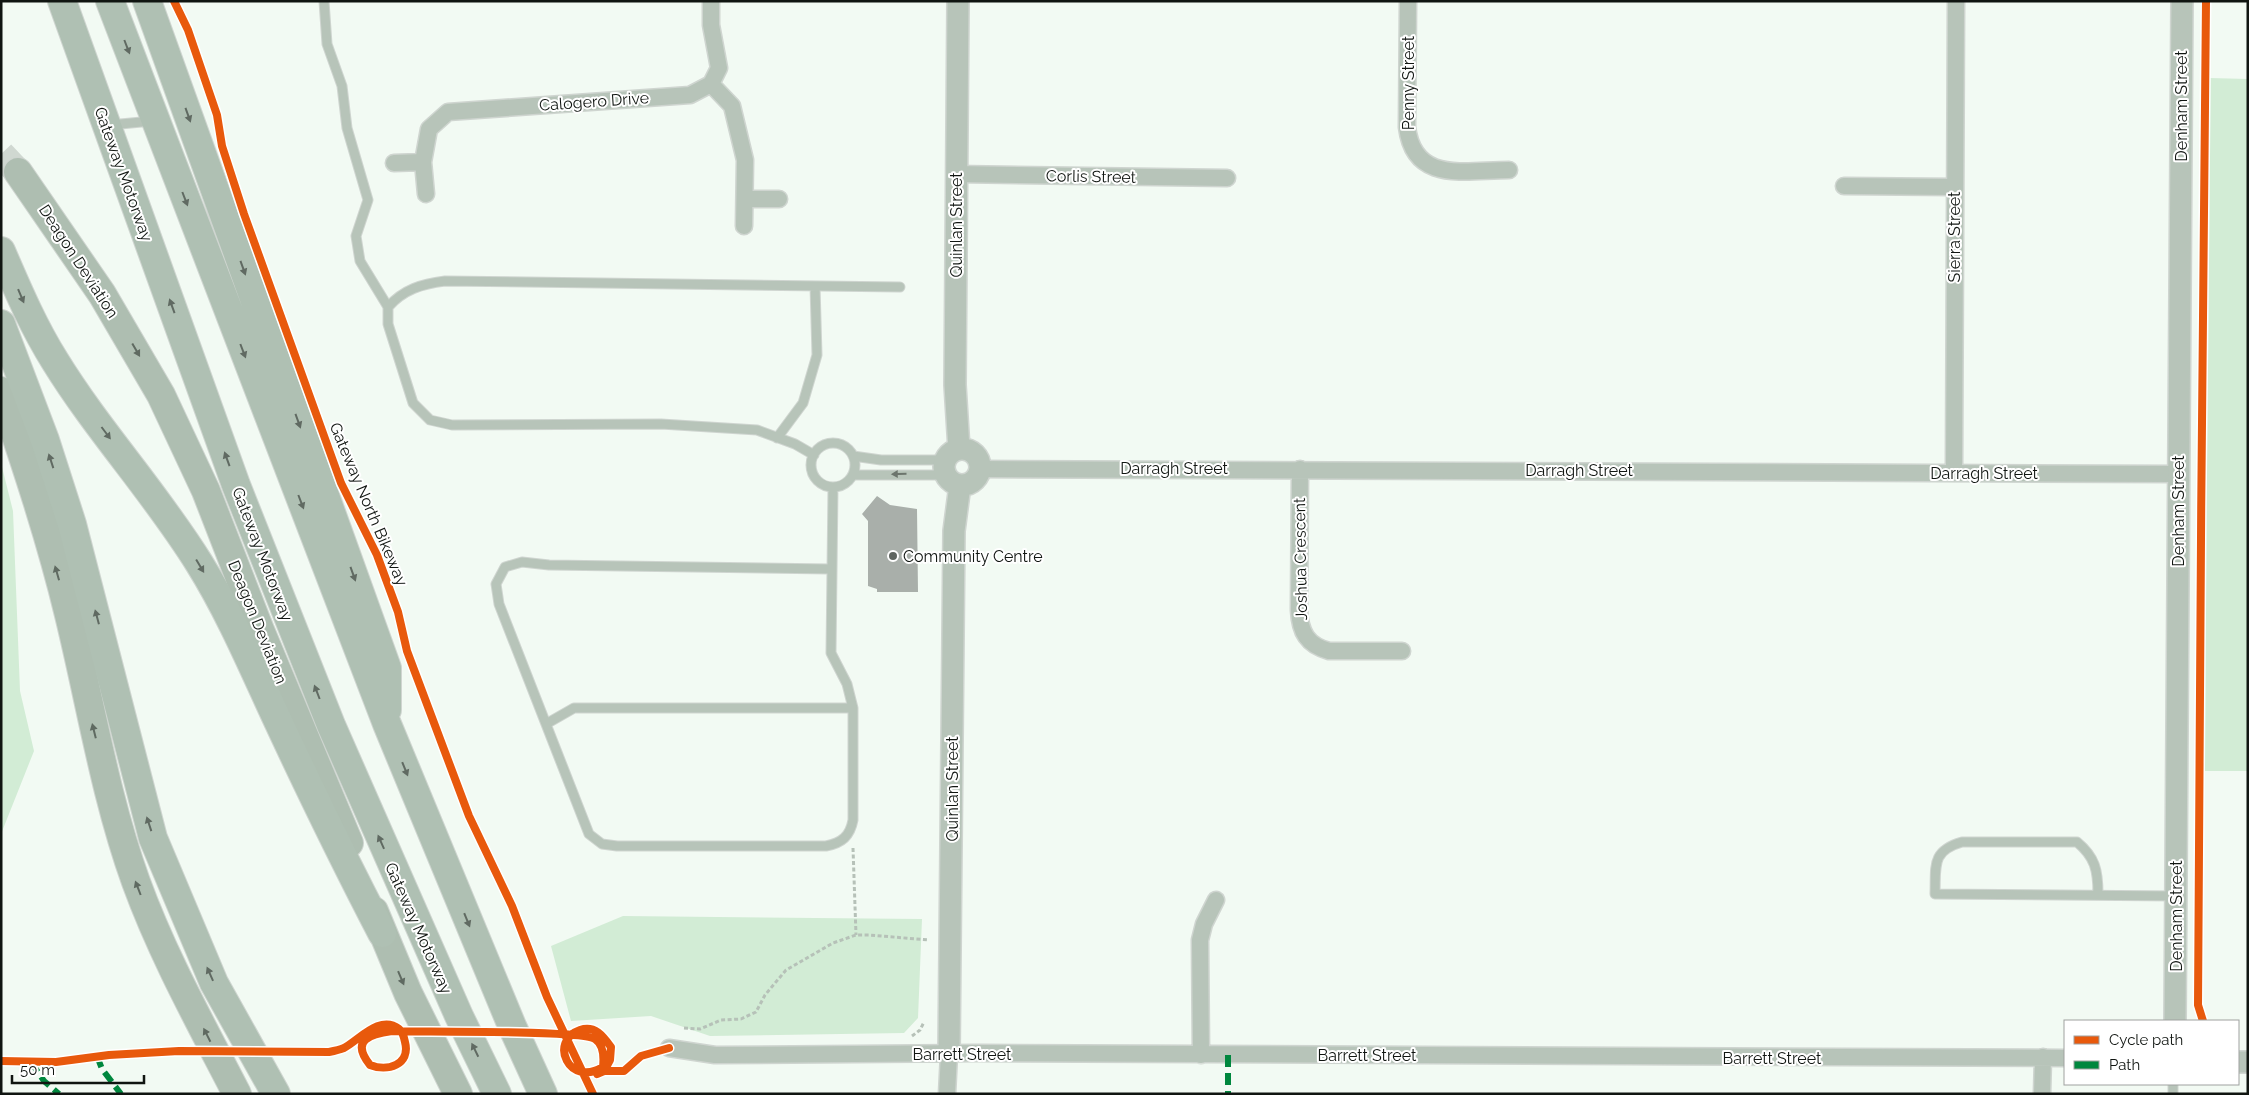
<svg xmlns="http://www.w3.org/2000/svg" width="2249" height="1095" viewBox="0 0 2249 1095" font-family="Raleway,sans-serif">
<rect width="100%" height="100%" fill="#f2faf3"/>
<!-- green -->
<path fill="#d2ecd5" d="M2210 78 2248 79V771H2202Z
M1 463 13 511 20 691 34 751 1 834Z
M623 916 922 919 918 1018 904 1033 710 1036 651 1016 571 1021 551 946Z"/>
<!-- building -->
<path fill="#a9afaa" d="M877 496 890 505 917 509 918 592H877V589L868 586V521L862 514Z"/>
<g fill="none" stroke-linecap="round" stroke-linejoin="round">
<!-- trunk-tunnel -->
<path stroke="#d0d8d1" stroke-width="28" stroke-dasharray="28 14" stroke-linecap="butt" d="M1 154 18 172"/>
<!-- service casing -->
<g stroke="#cfd5d0" stroke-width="11">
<path id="service" d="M324 1 327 44 342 86 347 128 368 200 356 236 360 261 388 307
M110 125 152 121
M777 438 803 403 817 355 815 286
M811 465a22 22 0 1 1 44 0a22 22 0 1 1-44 0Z
M814 455 795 444 757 430 661 424 452 425 430 420 413 403 388 324V307C404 289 422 284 445 281L900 287
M853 456 881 460H945
M853 475H946
M830 569 549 565 522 562 505 567 496 584 499 604 589 834 602 844 617 846H826C842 843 850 836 853 820V708L847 684 831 653 833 487
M546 724 574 708H853
M2098 894C2098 870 2095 857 2077 842H1962C1931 851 1936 866 1935 894L2176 896
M2173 1094V1084"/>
</g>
<!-- minor casing -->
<g stroke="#cfd5d0" stroke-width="19">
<path id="minor" d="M1408 1 1407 127C1414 184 1465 170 1509 170
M711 84 732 106 745 160 744 226
M394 163 423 162
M956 174 1227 178
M1844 186 1954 187
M426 194 423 162 429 129 448 112 690 95 711 84 719 68 711 25V1
M745 199H779
M980 469 2179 474
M1300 469 1299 610C1300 632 1307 645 1329 651H1402
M1954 473 1956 1
M669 1048 715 1055 978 1053 2065 1058
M1201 1055 1200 940 1204 924 1216 900
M947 1094 949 1054
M2042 1094 2043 1057"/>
</g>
<!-- tertiary casing -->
<g stroke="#cfd5d0" stroke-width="24">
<path id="tertiary" d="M958 1 955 385 959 449
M944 467a18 18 0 1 1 36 0a18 18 0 1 1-36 0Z
M2175 1021 2182 1
M949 1054 954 531 960 485
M2238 1062H2248"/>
</g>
<!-- trunk casing -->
<g stroke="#cfd5d0" stroke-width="30">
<path id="trunk" d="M18 172 102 294 161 395 206 491 260 630 349 843
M1 391C26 465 51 540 69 615 91 705 105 796 136 882 163 956 201 1024 237 1094
M374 911 408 993 458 1094"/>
</g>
<!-- motorway casing -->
<g stroke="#cfd5d0" stroke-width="30">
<path id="motorway" d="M62 1 236 485 331 725 459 1016 497 1094
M110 1 387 724 512 1026 543 1094
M147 1 387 668V710
M1 251C17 288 33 326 55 361 98 431 155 492 199 563 229 611 252 665 276 717 310 790 345 862 382 933
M1 324 45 440 72 524 153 838 214 983 276 1094"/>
</g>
<!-- path -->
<path stroke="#b6c1b8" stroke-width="3" stroke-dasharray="4 2.5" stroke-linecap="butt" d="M853 848 856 935
M684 1028 700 1029 721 1020 741 1019 756 1012 765 995 786 970 833 943 856 935H869L929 940
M912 1036 920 1030 924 1022"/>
<!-- service -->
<use href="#service" stroke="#b7c4b9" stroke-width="9"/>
<!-- minor -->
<use href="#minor" stroke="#b7c4b9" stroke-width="16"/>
<!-- tertiary -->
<use href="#tertiary" stroke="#b7c4b9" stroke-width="21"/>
<!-- trunk -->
<use href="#trunk" stroke="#aebeb1" stroke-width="28"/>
<!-- motorway -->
<use href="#motorway" stroke="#afc0b3" stroke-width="28"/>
<!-- quiet -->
<path stroke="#00873e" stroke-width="6" stroke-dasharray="12 6" stroke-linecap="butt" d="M1228 1055V1094
M97 1056 102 1069 121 1094
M31 1062 44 1081 59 1094"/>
<!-- cycleway casing -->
<g stroke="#fff" stroke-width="11">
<path id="cycleway" d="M174 1 188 30 217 115 222 146 244 214 341 483 377 555 398 612 407 651 469 816 512 906 547 997 593 1094
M2203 1021 2198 1005C2198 670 2204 336 2206 1
M1 1061 56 1062 109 1055 179 1051 329 1052C334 1051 339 1050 344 1048 359 1040 380 1014 399 1029 403 1032 404 1037 405 1042 411 1065 387 1072 370 1065 350 1040 370 1034 392 1031 420 1032 583 1030 595 1039 604 1045 604 1058 603 1067 569 1088 548 1041 580 1030 595 1025 603 1036 611 1047L610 1060 604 1071
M597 1074 604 1071H624L641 1056 669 1048"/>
</g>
<!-- cycleway -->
<use href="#cycleway" stroke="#e8590c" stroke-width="8"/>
</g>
<!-- one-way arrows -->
<defs><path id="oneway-solid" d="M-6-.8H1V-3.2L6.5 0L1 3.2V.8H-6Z" transform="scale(1.25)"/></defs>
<g fill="#606a62">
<use href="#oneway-solid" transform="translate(127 47) rotate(69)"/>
<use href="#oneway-solid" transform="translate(188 115) rotate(70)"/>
<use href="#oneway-solid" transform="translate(185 199) rotate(69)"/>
<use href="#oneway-solid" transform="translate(243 268) rotate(70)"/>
<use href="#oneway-solid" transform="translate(21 296) rotate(67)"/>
<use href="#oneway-solid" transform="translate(172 306) rotate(-110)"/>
<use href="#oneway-solid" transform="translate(243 351) rotate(69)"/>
<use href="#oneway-solid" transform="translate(298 421) rotate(70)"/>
<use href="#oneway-solid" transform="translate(106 433) rotate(53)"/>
<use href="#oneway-solid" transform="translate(227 459) rotate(-110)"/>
<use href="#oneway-solid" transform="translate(51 461) rotate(-108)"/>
<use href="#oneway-solid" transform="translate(301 502) rotate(69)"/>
<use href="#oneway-solid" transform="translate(200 566) rotate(59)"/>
<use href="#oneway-solid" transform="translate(353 574) rotate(70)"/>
<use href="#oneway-solid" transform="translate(97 617) rotate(-105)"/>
<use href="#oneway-solid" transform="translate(317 692) rotate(-111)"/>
<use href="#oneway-solid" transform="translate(405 769) rotate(68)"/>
<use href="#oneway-solid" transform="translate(149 824) rotate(-108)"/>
<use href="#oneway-solid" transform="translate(381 842) rotate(-114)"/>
<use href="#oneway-solid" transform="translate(467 920) rotate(68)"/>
<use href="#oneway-solid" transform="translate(210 974) rotate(-114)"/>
<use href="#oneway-solid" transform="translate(475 1050) rotate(-116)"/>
</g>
<g fill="#5f6a61">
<use href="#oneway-solid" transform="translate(136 350) rotate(60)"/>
<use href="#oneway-solid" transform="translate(57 573) rotate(-106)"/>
<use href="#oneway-solid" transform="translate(94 731) rotate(-104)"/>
<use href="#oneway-solid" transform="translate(138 888) rotate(-111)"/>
<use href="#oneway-solid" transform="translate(401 978) rotate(67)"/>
<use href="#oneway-solid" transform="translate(207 1035) rotate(-117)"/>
</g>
<use fill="#6c756d" href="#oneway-solid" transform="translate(899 474) rotate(179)"/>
<!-- markers -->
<circle fill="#5f6560" stroke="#fff" stroke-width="2" cx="893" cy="556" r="5"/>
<g text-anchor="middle" stroke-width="4" stroke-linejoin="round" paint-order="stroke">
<!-- street labels -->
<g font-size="16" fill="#101511" stroke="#fff">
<text transform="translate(1408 83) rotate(-90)" y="6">Penny Street</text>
<text transform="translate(594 101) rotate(-4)" y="6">Calogero Drive</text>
<text transform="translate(2181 106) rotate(-90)" y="6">Denham Street</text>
<text transform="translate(124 174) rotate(70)" y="6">Gateway Motorway</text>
<text transform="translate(1091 176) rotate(1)" y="6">Corlis Street</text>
<text transform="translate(956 225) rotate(-90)" y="6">Quinlan Street</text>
<text transform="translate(1954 237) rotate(-90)" y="6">Sierra Street</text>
<text transform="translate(79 261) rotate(57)" y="6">Deagon Deviation</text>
<text x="1174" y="474">Darragh Street</text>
<text x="1579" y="476">Darragh Street</text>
<text x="1984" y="479">Darragh Street</text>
<text transform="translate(369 504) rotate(67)" y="6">Gateway North Bikeway</text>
<text transform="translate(2178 511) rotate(-90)" y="6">Denham Street</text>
<text transform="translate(263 554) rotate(69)" y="6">Gateway Motorway</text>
<text transform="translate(1300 559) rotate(-91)" y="6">Joshua Crescent</text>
<text transform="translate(258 622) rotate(68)" y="6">Deagon Deviation</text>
<text transform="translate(952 789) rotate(-90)" y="6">Quinlan Street</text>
<text transform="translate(2176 916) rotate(-90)" y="6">Denham Street</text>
<text transform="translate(419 928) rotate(66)" y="6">Gateway Motorway</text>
<text x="962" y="1060">Barrett Street</text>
<text x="1367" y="1061">Barrett Street</text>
<text x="1772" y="1064">Barrett Street</text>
</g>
<!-- poi labels -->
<g font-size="16" fill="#101511" stroke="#fff" text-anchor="start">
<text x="903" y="562">Community Centre</text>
</g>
</g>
<!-- border -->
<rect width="2249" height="1095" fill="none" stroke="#101511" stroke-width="5"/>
<!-- legend -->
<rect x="2064" y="1020" width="175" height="65" fill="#ffffff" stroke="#9fa1a0"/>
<rect x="2074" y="1036" width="25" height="8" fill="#e8590c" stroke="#9fa1a0"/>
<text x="2109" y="1045" font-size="15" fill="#101511">Cycle path</text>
<rect x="2074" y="1061" width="25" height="8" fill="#00873e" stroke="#9fa1a0"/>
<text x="2109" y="1070" font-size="15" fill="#101511">Path</text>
<!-- scale -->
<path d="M12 1075v8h132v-8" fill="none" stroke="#101511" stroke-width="2.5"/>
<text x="20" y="1075" font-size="15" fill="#101511" stroke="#ffffff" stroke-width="4" paint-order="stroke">50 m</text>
</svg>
